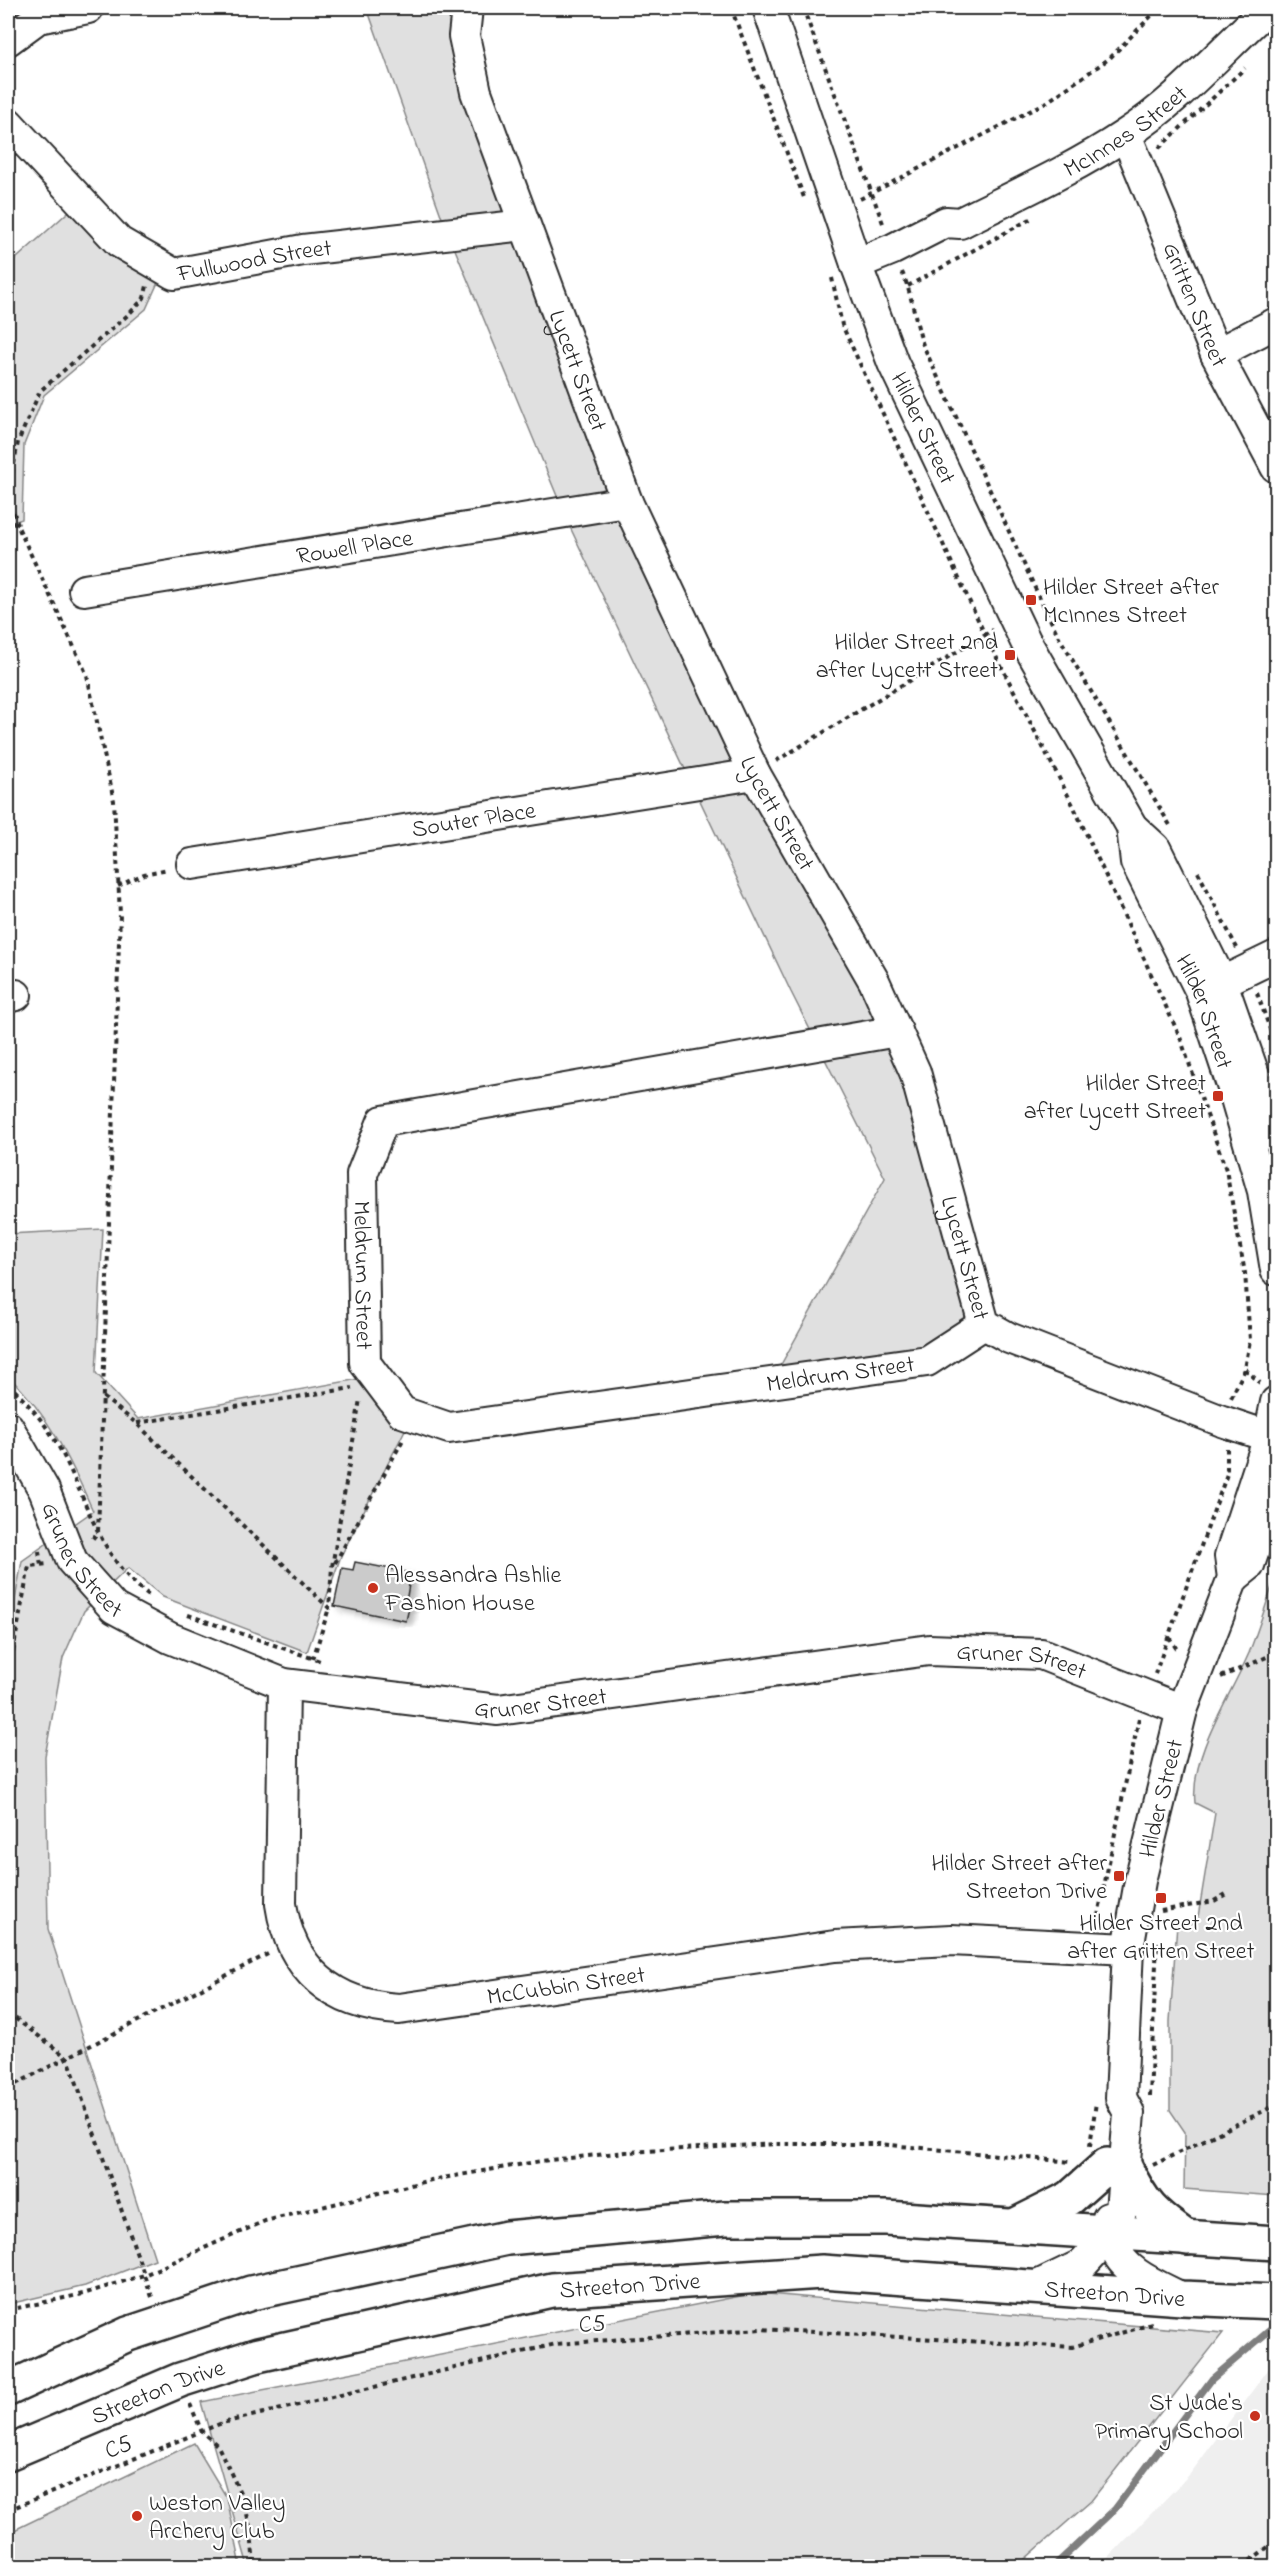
<svg xmlns="http://www.w3.org/2000/svg" width="1284" height="2574" viewBox="0 0 1284 2574" font-family="'Indie Flower',sans-serif">
<defs>
<filter id="shadow"><feDropShadow dx="6" dy="4" stdDeviation="3" flood-color="#0004"/></filter>
</defs>
<rect width="100%" height="100%" fill="#fff"/>
<filter id="ink" filterUnits="userSpaceOnUse"><feTurbulence type="fractalNoise" baseFrequency=".0167" numOctaves="2"/><feDisplacementMap in="SourceGraphic" scale="12" xChannelSelector="R" yChannelSelector="G"/><feConvolveMatrix kernelMatrix="1 2 1 2 8 2 1 2 1" color-interpolation-filters="sRGB"/></filter>
<g filter="url(#ink)">
<!-- built -->
<path fill="#efefef" d="M1276 2359V2566H1100L1190 2474Z"/>
<!-- green -->
<path fill="#e0e0e0" stroke="#868686" stroke-width="1.5" d="M367 8H461L520 234 900 1065 978 1324 920 1350 778 1370 885 1178 791 992 569 525 442 218Z
M76 205 160 278 146 309 44 395 24 445 22 519 8 524V266Z
M103 1229 96 1373 138 1419 364 1378 408 1424 341 1556 307 1652 163 1597 128 1568 84 1611 63 1658 45 1756 48 1929 155 2259 85 2286 13 2303 8 2244V1638L22 1561 93 1511C71 1461 48 1413 8 1376V1234Z
M1276 1575V2196L1184 2189 1185 2132 1170 2110V2021L1177 1924 1197 1923 1215 1813 1195 1803C1190 1755 1230 1697 1249 1653 1259 1628 1267 1601 1276 1575Z
M756 2293 1223 2333 1091 2501 1017 2566H248L201 2402Z
M194 2443 227 2498 241 2566H8V2533Z"/>
<g fill="none" stroke-linecap="round" stroke-linejoin="round">
<!-- stream -->
<path stroke="#7e7e7e" stroke-width="7" d="M1054 2566 1115 2509 1212 2379 1276 2325"/>
</g>
<!-- building -->
<path fill="#cbcbcb" stroke="#2b2b2b" stroke-width="1.5" filter="url(#shadow)" d="M355 1562 411 1573 406 1602 410 1603 406 1621 334 1606 342 1568 353 1570Z"/>
<g fill="none" stroke-linecap="round" stroke-linejoin="round">
<!-- minor casing -->
<g stroke="#2b2b2b" stroke-width="34">
<g id="minor">
<path id="s1" d="M467 8 464 36 476 92 627 502 755 774 874 981 915 1072 984 1324 1009 1338 1222 1421 1276 1439"/>
<path id="s2" d="M768 8 856 264 893 363 1026 642 1132 827 1155 848 1222 983 1276 1137"/>
<path d="M8 40 38 18 88 8"/>
<path id="s3" d="M8 123 119 242 174 274 303 250 524 225"/>
<path id="s4" d="M1126 135 1216 354 1276 467"/>
<path id="s5" d="M856 264 893 249 946 222 960 223C1016 195 1074 169 1125 135 1178 101 1222 50 1268 8"/>
<path d="M1216 354 1276 323"/>
<path id="s6" d="M84 590 627 502"/>
<path id="s7" d="M1132 827 1136 862 1201 992 1233 1088 1263 1191 1276 1270"/>
<path id="s8" d="M192 864 755 774"/>
<path d="M1204 991 1276 956"/>
<path d="M8 997 16 995"/>
<path id="s9" d="M897 1031 383 1121 362 1174 365 1363 402 1412 449 1428 927 1361 984 1324"/>
<path id="s10" d="M8 1427 44 1490 72 1561 114 1608 170 1638 284 1684 498 1710 929 1650 1041 1654 1182 1710"/>
<path d="M1233 1578 1249 1565 1276 1485"/>
<path id="s11" d="M284 1684 281 1904C291 1971 333 2005 399 2009L835 1946 951 1940 1128 1949"/>
<path d="M1108 2218C1110 2227 1110 2238 1114 2246 1123 2273 1159 2286 1182 2298"/>
<path id="s12" d="M1035 2287 1083 2264 1111 2233 1121 2211 1129 2113 1121 2098 1128 1949 1140 1881 1182 1710 1233 1578 1230 1556 1269 1437 1276 1402"/>
</g>
</g>
<!-- major casing -->
<g stroke="#2b2b2b" stroke-width="38">
<g id="major">
<path d="M1125 2167C1143 2205 1153 2214 1187 2238"/>
<path d="M1016 2225 1070 2198 1107 2165"/>
<path d="M8 2389 128 2334 251 2293 507 2238 725 2218H886L1276 2243"/>
<path id="s13" d="M8 2453 180 2380 258 2355 552 2290 822 2272 1182 2298 1276 2302"/>
</g>
</g>
<!-- path -->
<path stroke="#2b2b2b" stroke-width="4" stroke-dasharray="4.5 4.5" stroke-linecap="butt" d="M731 8 805 200
M803 8 884 226
M1159 148 1245 68
M860 199 1047 102 1110 58 1159 8
M902 272C912 294 915 321 923 345L1041 601 1059 637 1171 827
M832 278 842 325 985 635 1073 805 1180 1037 1226 1170 1245 1273 1250 1340 1245 1369 1231 1398
M908 286 1034 217
M8 514 19 529 87 675 114 801 120 914 98 1532 90 1542
M18 525 8 496 18 442 40 391 129 314 144 298 147 286
M776 761 993 630
M1198 872 1237 948
M118 886 144 874 168 869
M1257 993 1276 1046
M1245 1369 1260 1383
M8 1384C25 1400 40 1417 53 1437 86 1490 96 1560 152 1597
M103 1397 136 1423 329 1608 332 1567 360 1399
M137 1423 352 1388
M39 1551 41 1566
M335 1563 404 1438
M188 1615 320 1661
M1169 1637 1178 1651
M313 1659 329 1608
M1155 1674 1227 1474V1448
M1221 1677 1276 1653
M8 1678 29 1566 49 1564
M1161 1911 1214 1901 1228 1893
M1096 1925 1139 1718
M8 2013 68 2058 152 2297
M8 2088 270 1953
M1150 2096 1157 1942
M1090 2146 1096 2102
M1153 2165 1276 2105
M8 2310 83 2294 144 2275 265 2221 431 2180 541 2161 626 2152 775 2144H879L1072 2162
M190 2404 202 2432 218 2446 244 2501 251 2531 254 2566
M8 2510 222 2423 556 2344 761 2329 1072 2347 1152 2324
M1243 2566 1276 2541"/>
<!-- minor -->
<use href="#minor" stroke="#fff" stroke-width="30"/>
<!-- major -->
<use href="#major" stroke="#fff" stroke-width="33"/>
</g>
</g>
<!-- markers -->
<g fill="#c8321e" stroke="#fff" stroke-width="2">
<rect x="1025" y="594" width="12" height="12" rx="3"/>
<rect x="1004" y="649" width="12" height="12" rx="3"/>
<rect x="1212" y="1090" width="12" height="12" rx="3"/>
<circle cx="373" cy="1588" r="6"/>
<rect x="1113" y="1870" width="12" height="12" rx="3"/>
<rect x="1155" y="1892" width="12" height="12" rx="3"/>
<circle cx="1255" cy="2416" r="6"/>
<circle cx="137" cy="2516" r="6"/>
</g>
<g text-anchor="middle" stroke-width="4.5" stroke-linejoin="round" paint-order="stroke">
<!-- street labels -->
<g font-size="24" fill="#2b2b2b" stroke="#fff">
<text dy="8" stroke="none"><textPath href="#s5" startOffset="303">McInnes Street</textPath></text>
<text dy="8" stroke="none"><textPath href="#s3" startOffset="308">Fullwood Street</textPath></text>
<text dy="8" stroke="none"><textPath href="#s4" startOffset="183">Gritten Street</textPath></text>
<text dy="8" stroke="none"><textPath href="#s1" startOffset="382">Lycett Street</textPath></text>
<text dy="8" stroke="none"><textPath href="#s2" startOffset="448">Hilder Street</textPath></text>
<text dy="8" stroke="none"><textPath href="#s6" startOffset="274">Rowell Place</textPath></text>
<text dy="8" stroke="none"><textPath href="#s1" startOffset="868">Lycett Street</textPath></text>
<text dy="8" stroke="none"><textPath href="#s8" startOffset="285">Souter Place</textPath></text>
<text dy="8" stroke="none"><textPath href="#s7" startOffset="200">Hilder Street</textPath></text>
<text dy="8" stroke="none"><textPath href="#s1" startOffset="1354">Lycett Street</textPath></text>
<text dy="8" stroke="none"><textPath href="#s9" startOffset="680">Meldrum Street</textPath></text>
<text dy="8" stroke="none"><textPath href="#s9" startOffset="1274">Meldrum Street</textPath></text>
<text dy="8" stroke="none"><textPath href="#s10" startOffset="153">Gruner Street</textPath></text>
<text dy="8" stroke="none"><textPath href="#s10" startOffset="1143">Gruner Street</textPath></text>
<text dy="8" stroke="none"><textPath href="#s10" startOffset="657">Gruner Street</textPath></text>
<text dy="8" stroke="none"><textPath href="#s12" startOffset="538">Hilder Street</textPath></text>
<text dy="8" stroke="none"><textPath href="#s11" startOffset="562">McCubbin Street</textPath></text>
<text dy="8" stroke="none"><textPath href="#s13" startOffset="648">Streeton Drive</textPath></text>
<text dy="8" stroke="none"><textPath href="#s13" startOffset="1134">Streeton Drive</textPath></text>
<text transform="translate(592 2323) rotate(-4)" y="8">C5</text>
<text dy="8" stroke="none"><textPath href="#s13" startOffset="162">Streeton Drive</textPath></text>
<text transform="translate(118 2446) rotate(-22)" y="8">C5</text>
</g>
<!-- poi labels -->
<g font-size="24" fill="#2b2b2b" stroke="#fff" text-anchor="end">
<text x="1043" y="594" text-anchor="start">Hilder Street after<tspan x="1043" dy="28">McInnes Street</tspan></text>
<text x="998" y="649">Hilder Street 2nd<tspan x="998" dy="28">after Lycett Street</tspan></text>
<text x="1206" y="1090">Hilder Street<tspan x="1206" dy="28">after Lycett Street</tspan></text>
<text x="385" y="1582" text-anchor="start">Alessandra Ashlie<tspan x="385" dy="28">Fashion House</tspan></text>
<text x="1107" y="1870">Hilder Street after<tspan x="1107" dy="28">Streeton Drive</tspan></text>
<text x="1161" y="1930" text-anchor="middle">Hilder Street 2nd<tspan x="1161" dy="28">after Gritten Street</tspan></text>
<text x="1243" y="2410">St Jude's<tspan x="1243" dy="28">Primary School</tspan></text>
<text x="149" y="2510" text-anchor="start">Weston Valley<tspan x="149" dy="28">Archery Club</tspan></text>
</g>
</g>
<!-- margin -->
<rect width="1284" height="2574" fill="none" stroke="#fff" stroke-width="30"/>
<rect x="15" y="15" width="1254" height="2544" fill="none" stroke="#2b2b2b" stroke-width="2" filter="url(#ink)"/>
</svg>
